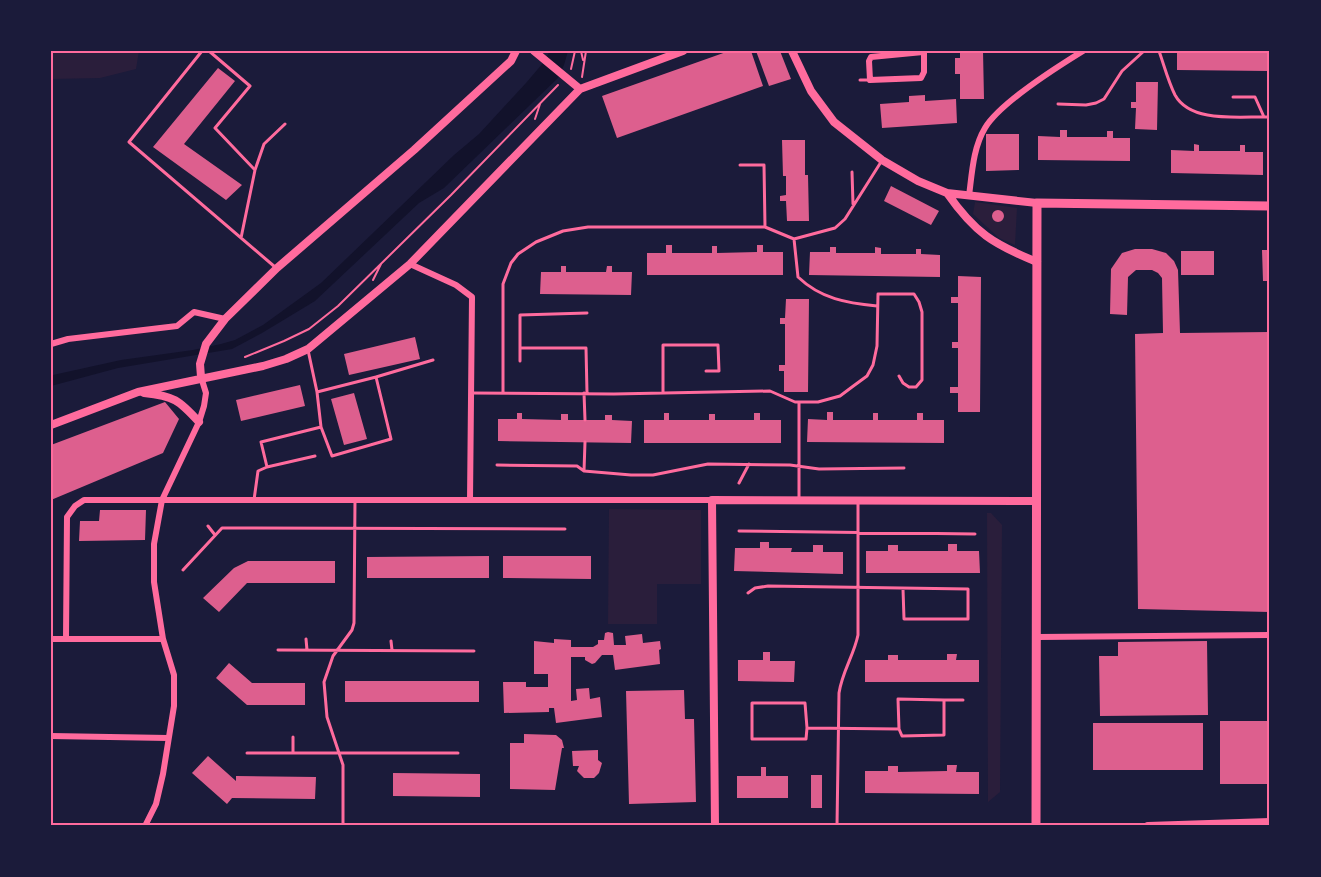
<svg xmlns="http://www.w3.org/2000/svg" width="1321" height="877" viewBox="0 0 1321 877" font-family="'Libre Baskerville',serif">
<rect width="100%" height="100%" fill="#1b1b3a"/>
<!-- green -->
<path fill="#2a1e3b" d="M51 51H139L136 69 100 78 51 79Z
M975 202 1017 208 1015 245 999 238 973 214Z
M609 509 701 510V584H657V624H608Z
M987 513H991L1002 525 1000 792 988 802Z"/>
<!-- water -->
<path fill="#12122b" d="M550 51H568L564 65 558 78 444 188 419 203 315 301 262 333 232 349 118 368 51 386V376L53 375 121 360 193 350 221 344 235 340 263 325 321 283 454 155 479 134 526 83 543 63Z"/>
<!-- building -->
<path fill="#dd5f8e" d="M729 51H751L763 86 617 138 602 96Z
M756 51H780L791 79 769 86Z
M960 51H983L984 99H960V74H955V58H960Z
M1177 51H1269L1268 71 1177 70Z
M218 68 235 81 184 144 242 185 226 200 153 147Z
M1136 82H1158L1157 130 1135 129 1136 108H1131V102H1136Z
M925 95V101L956 99 957 123 882 128 880 104 909 102V96Z
M1060 130H1067V137H1107V131H1113V138H1130V161L1038 160V136L1060 137Z
M986 134H1019V170L986 171Z
M782 140H805V175H808L809 221H787L786 201H780V196L786 195V176H783Z
M1194 144 1199 145V151H1240V145H1245V152H1263V175L1171 173V150L1194 151Z
M891 186 939 211 931 225 884 201Z
M992 216a6 6 0 1 1 12 0a6 6 0 1 1-12 0Z
M666 245H672V253H712V246H717V253L757 252V245H763V252H783V275H647V253H666Z
M830 247H836V253H875V247L881 248V254H916V249H921V254L940 255V277L809 275 810 252H830Z
M1135 249H1152L1166 253 1174 261 1178 270 1180 333 1270 332V612L1138 609 1135 334 1163 333 1162 278 1158 273 1152 270H1136L1128 277 1127 315 1110 314 1111 269 1122 253Z
M1262 250H1270V281H1263Z
M1181 251H1214V275H1181Z
M561 266H566V272H606L607 266H612V272H632L631 295 540 294 541 272H561Z
M958 276 981 277 980 412H958V393H950V387H958V348H952V342H958V303H951V297H958Z
M786 299H809L808 392H784V371H779V365H785V324H780V318H785Z
M415 337 420 359 349 375 344 354Z
M300 385 305 406 241 421 236 400Z
M354 393 367 439 344 445 331 399Z
M165 402 179 419 163 453 51 500V445Z
M827 412H833V420H873V413H878V420H917V413H923V420H944V443L807 442 808 419 827 420Z
M517 413H522V419L561 420V414H568V420H605V415H612V420L632 421 631 443 498 441V419H517Z
M664 413H669V420H709V414H715V420H754V413H760V420H781V443H644V420H664Z
M100 510H146L145 540 79 541 80 521H99Z
M760 542H769V548H792L791 552H813V545H823V552H843V574L734 571 735 548H760Z
M948 544H957V551H979L980 573H866V551H888V545H898V551H948Z
M489 556V578H367V557Z
M503 556H591V579L503 578Z
M248 561H335V583H247L219 612 203 598 234 568Z
M608 632 613 633 614 645H626L625 636 642 634 643 643 660 641 661 649 659 650 660 664 615 670 613 655H602L595 663 592 664 585 660V657H571V701L577 700 576 689 589 688 590 699 600 697 602 717 556 723 554 708H549V712L504 713 503 682H526V687H548V674H534V641L554 643V639L571 640V647H593L598 644V640H604L605 633Z
M1207 641 1208 715 1100 716 1099 656H1118V642Z
M763 652H770V661H795L794 682 738 681V660H763Z
M947 654H957L956 660H979V682H865V660H888V655H898V660H947Z
M229 663 252 683H305V705H247L216 678Z
M345 681H479V702H345Z
M684 690 685 719H694L696 802 629 804 626 691Z
M1220 721H1270V784H1220Z
M1093 723H1203V770H1093Z
M524 734 556 735 562 740 564 748H562L555 790 510 789V743H524Z
M598 750V760L602 763 599 773 594 778H584L577 771 579 766H573L572 751Z
M208 756 236 781V776L316 777 315 799 232 798 227 804 192 773Z
M947 765H957L956 772H979V794L865 793V771H888V766H898V772L947 771Z
M761 767H766V776H788V798H737V776H761Z
M393 773 480 774V797L393 796Z
M811 775H822V808H811Z"/>
<g fill="none" stroke-linecap="round" stroke-linejoin="round">
<!-- path -->
<path stroke="#ff6b9d" stroke-width="2" d="M581 51 583 60
M571 69 575 51
M582 77 586 51
M535 119 540 104
M373 280 381 264
M245 357 284 341 309 329 338 306 451 195 558 85"/>
<!-- service -->
<path stroke="#ff6b9d" stroke-width="3" d="M202 51 129 142 275 267
M209 51 250 86 215 128 255 170
M1159 51C1164 65 1168 81 1175 95 1191 124 1241 116 1270 117
M860 80H870
M1233 97H1255L1264 117
M1058 104 1086 105 1096 103 1104 99 1122 71 1144 51
M740 165H764L765 227
M852 172 853 204
M241 238 255 170 264 144 285 124
M794 239 798 277C821 299 847 303 877 306
M520 348H586L587 393
M520 361V315L587 313
M376 377 433 360
M317 392 376 377 391 439 332 456 321 427
M503 392V284L511 263 518 254 536 242 563 231 588 227H765L794 239 835 228 845 219 881 162
M471 393 614 394 770 391 795 402H818L840 396 852 387 867 376 873 365 877 346 878 294H914L919 302 922 312V380L916 387H909L903 383 899 376
M584 393 585 420
M663 393V345H718L719 371H706
M497 465 577 466 584 471 631 475H653L708 464 790 465 819 469 904 468
M267 467 315 456
M584 471 585 442
M739 483 749 464
M799 499V402
M254 500 258 471 267 467 261 442 321 427 317 392 308 350
M208 526 215 535
M739 531 975 534
M183 570 222 528 565 529
M748 593 755 588 768 586 968 589V619H904L903 589
M306 639 307 650
M391 641 392 650
M278 650 474 651
M944 700H963
M807 728 805 703H752V739H806L807 728 899 729 902 736 944 735V700L898 699 899 729
M293 737V752
M247 753H458
M343 826V765L327 717 324 682 333 656 352 630 354 623 355 500
M837 826 839 693C842 672 854 655 858 635V502"/>
<!-- minor -->
<path stroke="#ff6b9d" stroke-width="6" d="M923 52 871 57 869 61 870 80 921 78 924 72V51
M969 196C972 173 973 148 985 128 1000 103 1057 67 1083 51
M410 264 456 285 472 297 470 500
M51 344 68 339 177 326 194 312 225 319
M1038 637 1270 635
M66 638 67 517 75 506 84 500H712
M51 639H163
M51 736 168 738
M145 826 156 804 163 774 174 706V675L163 639 154 582V544L162 500 199 422 204 406 206 393 201 377"/>
<!-- tertiary -->
<path stroke="#ff6b9d" stroke-width="8" d="M534 51 580 89
M792 51 811 91 834 122 882 160 918 181 947 193 1037 203
M947 193C975 233 993 244 1037 262
M201 377 200 364 206 344 225 319 277 268 414 150 511 61 516 51
M144 393C174 396 179 400 199 422
M51 425 138 392 263 366 286 359 308 349 410 264 580 89 683 51
M715 826 712 500 1037 501
M1148 826 1270 822"/>
<!-- secondary -->
<path stroke="#ff6b9d" stroke-width="9" d="M1036 826 1037 203 1270 206"/>
</g>
<!-- border -->
<rect width="1321" height="877" fill="none" stroke="#1b1b3a" stroke-width="105"/>
<rect x="52" y="52" width="1216" height="772" fill="none" stroke="#ff6b9d" stroke-width="2"/>
</svg>
